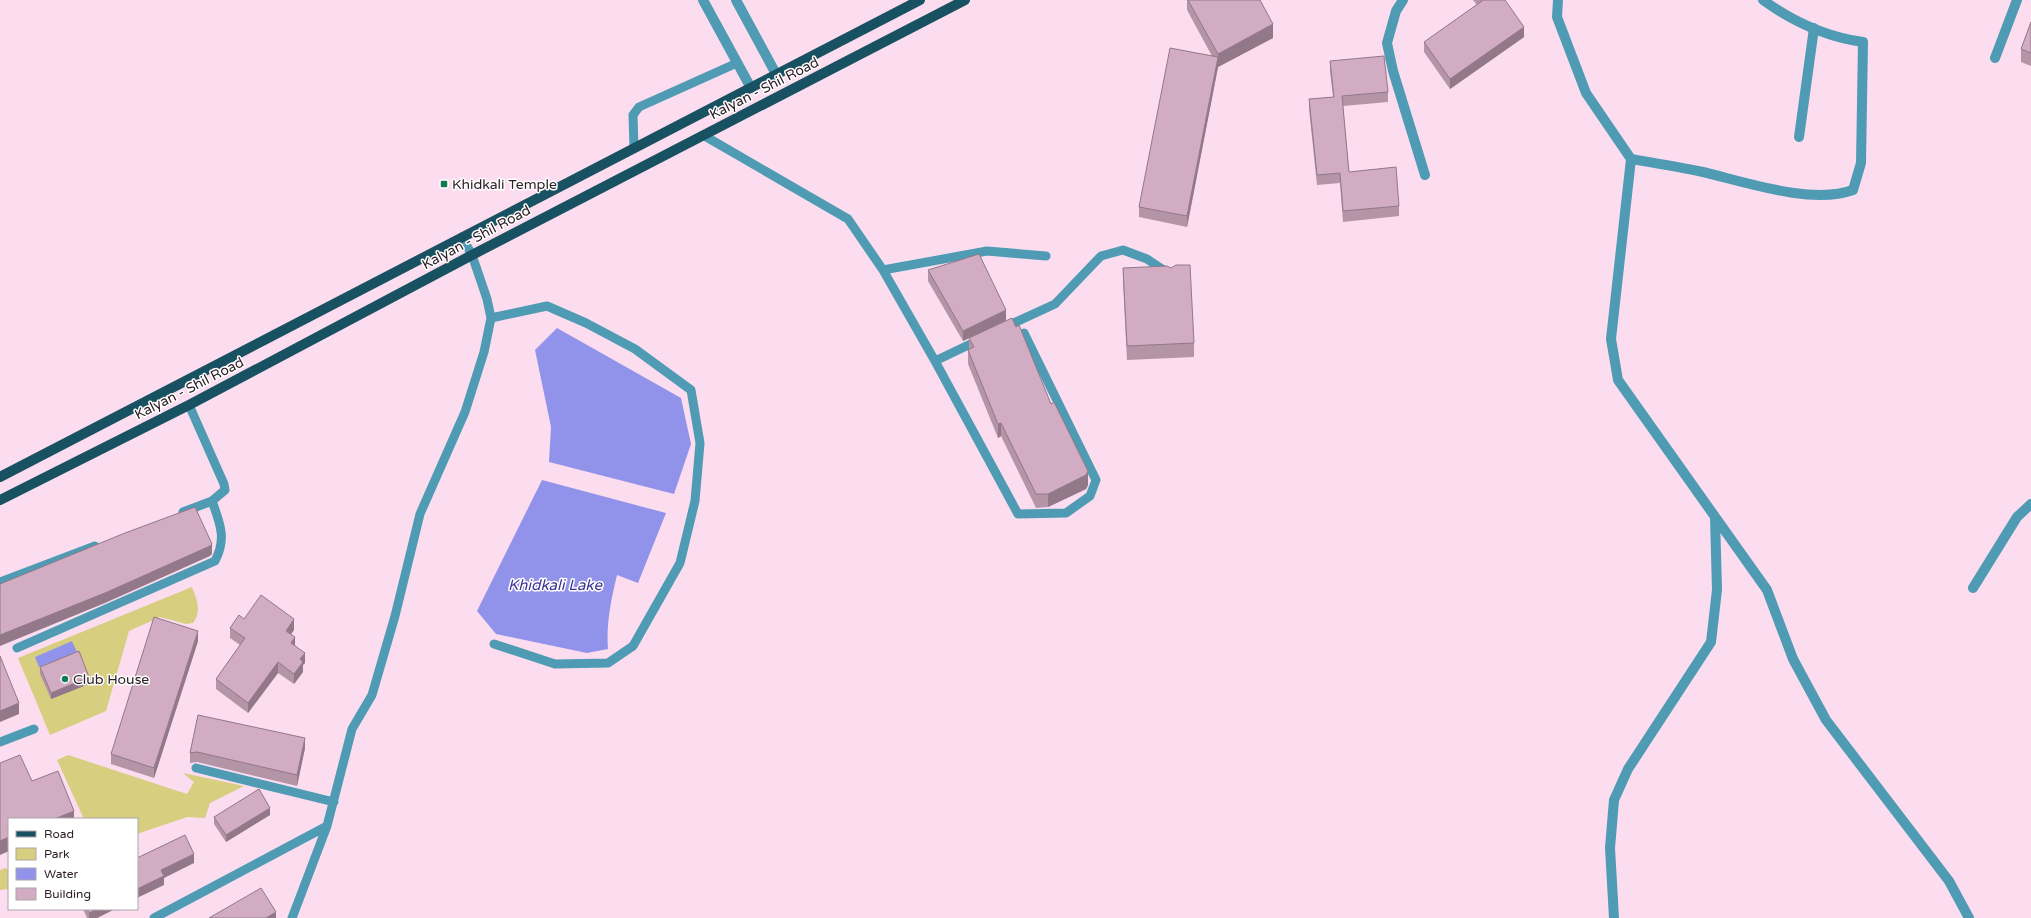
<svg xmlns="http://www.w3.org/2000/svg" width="2031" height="918" viewBox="0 0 2031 918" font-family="'Varela Round',sans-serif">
<rect width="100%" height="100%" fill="#fcddf0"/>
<!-- green -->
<path fill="#d8ce7f" d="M192 587C197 600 202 611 193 623L186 624 160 617 129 631 106 711 50 735 18 658Z
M68 755 187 794 194 782 183 773 244 786 210 803 205 818 187 817 137 834V819H84L57 760Z
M6 868 9 872V889L0 890V870Z"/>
<!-- water -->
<path fill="#9193ea" d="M557 328 681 398 691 444 674 494 549 462 551 427 535 350Z
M542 480 666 513 638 583 617 575C611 600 606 624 608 649L587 653 496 634 477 611Z
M72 641 77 652 39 667 35 657Z"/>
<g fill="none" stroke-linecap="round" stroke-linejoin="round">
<!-- lane -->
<path stroke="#4f9bb4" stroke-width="9" d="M703 135 848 219 883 270 987 251 1046 256
M634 148 633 115 639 107 737 63
M883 270 935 361 1018 514 1066 513 1090 496 1096 480 1024 333
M491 318 547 306 586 323 635 349 691 390 700 443 695 501 680 563 633 646 608 663 555 664 494 644
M1003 328 1055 304 1101 256 1123 250 1147 259 1168 273
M935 361 979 340
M183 512 212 501 225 490 224 484 189 405
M0 582 95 546
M17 648 215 561C227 538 220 524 212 501
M0 742 34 729
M196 768 334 802
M154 918 327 826
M292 918 327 826 352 729 372 695 395 616 420 514 465 412 484 352 491 318 487 299 472 255 462 237"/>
<!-- street -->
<path stroke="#4f9bb4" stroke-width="10" d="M703 0 751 88
M736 0 776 74
M1403 0 1396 11 1387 43 1393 71 1425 175
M1558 0 1557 17 1586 93 1631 159 1611 339 1618 380 1767 590 1793 659 1826 720 1949 881 1969 918
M1995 58 2017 0
M1799 137 1814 28
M1631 159C1655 163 1680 167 1703 172 1745 182 1812 205 1853 190L1861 163 1863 42C1827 37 1792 21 1763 0
M1973 588 2017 517 2031 504
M1614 918 1610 848 1614 800 1628 769 1711 642 1717 590 1715 517"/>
<!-- primary -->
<path stroke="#185161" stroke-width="10" d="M0 477 920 0
M0 500 189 405 472 255 965 0"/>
</g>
<!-- wall -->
<path fill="#b494a7" d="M1187 0H1260L1273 38 1218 67 1187 227 1139 217V207L1212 56 1187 10Z
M1473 0H1505L1524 37 1450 89 1424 52V42L1477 5Z
M2031 22V66L2021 62V49Z
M1330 61 1388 92V102L1343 106 1349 172 1399 206V216L1343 222 1340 183 1317 185 1309 109V99L1333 97 1330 71Z
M1123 268 1194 343V357L1127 360 1123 281Z
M928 270 1006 320 1051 404 1088 485 1086 489 1048 507 1036 508 1001 436 998 438 968 364V350H969V338L963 341 928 281Z
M244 619 294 630 291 634 295 645 305 663 303 665V672L294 684 278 673 248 713 216 689V679L240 645 230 638V628Z
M198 641 154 778 111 764V754Z
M40 667 89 684 51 699 40 674Z
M198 715 305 748 297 786 197 762 190 763V753Z
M270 815 226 842 214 824V817Z
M83 909H115L97 918H87Z"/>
<!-- shaded-wall -->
<path fill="#927888" d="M1273 24V38L1218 67 1187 227V216L1218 57V54Z
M1524 27V37L1450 89V79Z
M1006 310V320L963 341V331Z
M1001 423V436L998 438V424Z
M1088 471V485L1086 489 1048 507V494Z
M212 544V554L210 556 105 603 0 646V635Z
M294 619V630L286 641V631Z
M198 631V641L154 778V768Z
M295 637V647L291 643Z
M305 653V663L303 665V672L294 684V674L300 659Z
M278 662V673L248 713V703Z
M89 677V684L51 699V693Z
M19 703V714L0 722V711Z
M305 738V748L297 786V775Z
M270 808V815L226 842V835Z
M74 811V819H54Z
M9 837V851L0 855V841Z
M194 854V863L164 878V885L137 898V889L161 870Z
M97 909H115L97 918H89V913Z
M276 912V918H266Z"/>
<!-- building -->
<path fill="#d1acc2" stroke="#927888" d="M1188 0H1260L1273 24 1218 54Z
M1481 0H1505L1524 27 1450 79 1424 42 1482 1Z
M2031 22V53L2021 49Z
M1170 48 1218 57 1187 216 1139 207Z
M1384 56 1388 92 1342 96 1349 172 1396 167 1399 206 1343 211 1340 173 1317 175 1309 99 1334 97 1330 61Z
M979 254 1006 310 963 331 928 270Z
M1176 265H1190L1194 343 1127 346 1123 268 1167 266 1171 268Z
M1012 318 1016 327 1019 325 1051 404 1054 402 1088 471 1086 475 1048 494H1036L1001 423 998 424 968 350 974 347 969 338Z
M195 507 212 544 210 546 105 593 0 635V584L125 533Z
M261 595 294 619 286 631 295 637 291 643 305 653 300 659 303 662 294 674 278 662 248 703 216 679 245 638 230 628 239 615 244 619Z
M154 617 198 631 154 768 111 754Z
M79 651 89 677 51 693 40 667Z
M0 656 19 703 0 711Z
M198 715 305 738 297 775 197 752 190 753Z
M20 755 32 781 58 771 74 811 54 819H9V837L0 841V763Z
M259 789 270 808 226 835 214 817Z
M185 835 194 854 161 870 164 876 137 889V858Z
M261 888 276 912 266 918H209Z
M87 909H97L89 913Z"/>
<!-- markers -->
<g fill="#117a53" stroke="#fff" stroke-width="1.5">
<rect x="440" y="180" width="8" height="8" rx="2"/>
<circle cx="65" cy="679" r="4"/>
</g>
<g text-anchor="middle" stroke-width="3" stroke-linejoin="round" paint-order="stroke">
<!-- street labels -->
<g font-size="14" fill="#2e2028" stroke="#fff">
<text transform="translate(764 88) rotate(-27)" y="5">Kalyan - Shil Road</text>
<text transform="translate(476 237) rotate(-28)" y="5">Kalyan - Shil Road</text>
<text transform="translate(189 388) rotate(-27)" y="5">Kalyan - Shil Road</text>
</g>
<!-- poi labels -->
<g font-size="14" fill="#2e2028" stroke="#fff" text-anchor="start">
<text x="452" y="189">Khidkali Temple</text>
<text x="73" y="684">Club House</text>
</g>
<!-- water labels -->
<g font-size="15" font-style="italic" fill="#3d3195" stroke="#fff">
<text x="555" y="590">Khidkali Lake</text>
</g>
</g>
<!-- legend -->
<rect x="8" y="818" width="130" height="92" fill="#ffffff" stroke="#aba6a9"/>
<rect x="16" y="831" width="20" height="6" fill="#185161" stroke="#aba6a9"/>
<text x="44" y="838" font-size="12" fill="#2e2028">Road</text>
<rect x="16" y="848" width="20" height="12" fill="#d8ce7f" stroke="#aba6a9"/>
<text x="44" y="858" font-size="12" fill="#2e2028">Park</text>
<rect x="16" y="868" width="20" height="12" fill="#9193ea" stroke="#aba6a9"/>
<text x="44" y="878" font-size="12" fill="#2e2028">Water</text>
<rect x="16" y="888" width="20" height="12" fill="#d1acc2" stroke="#aba6a9"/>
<text x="44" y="898" font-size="12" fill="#2e2028">Building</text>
</svg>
